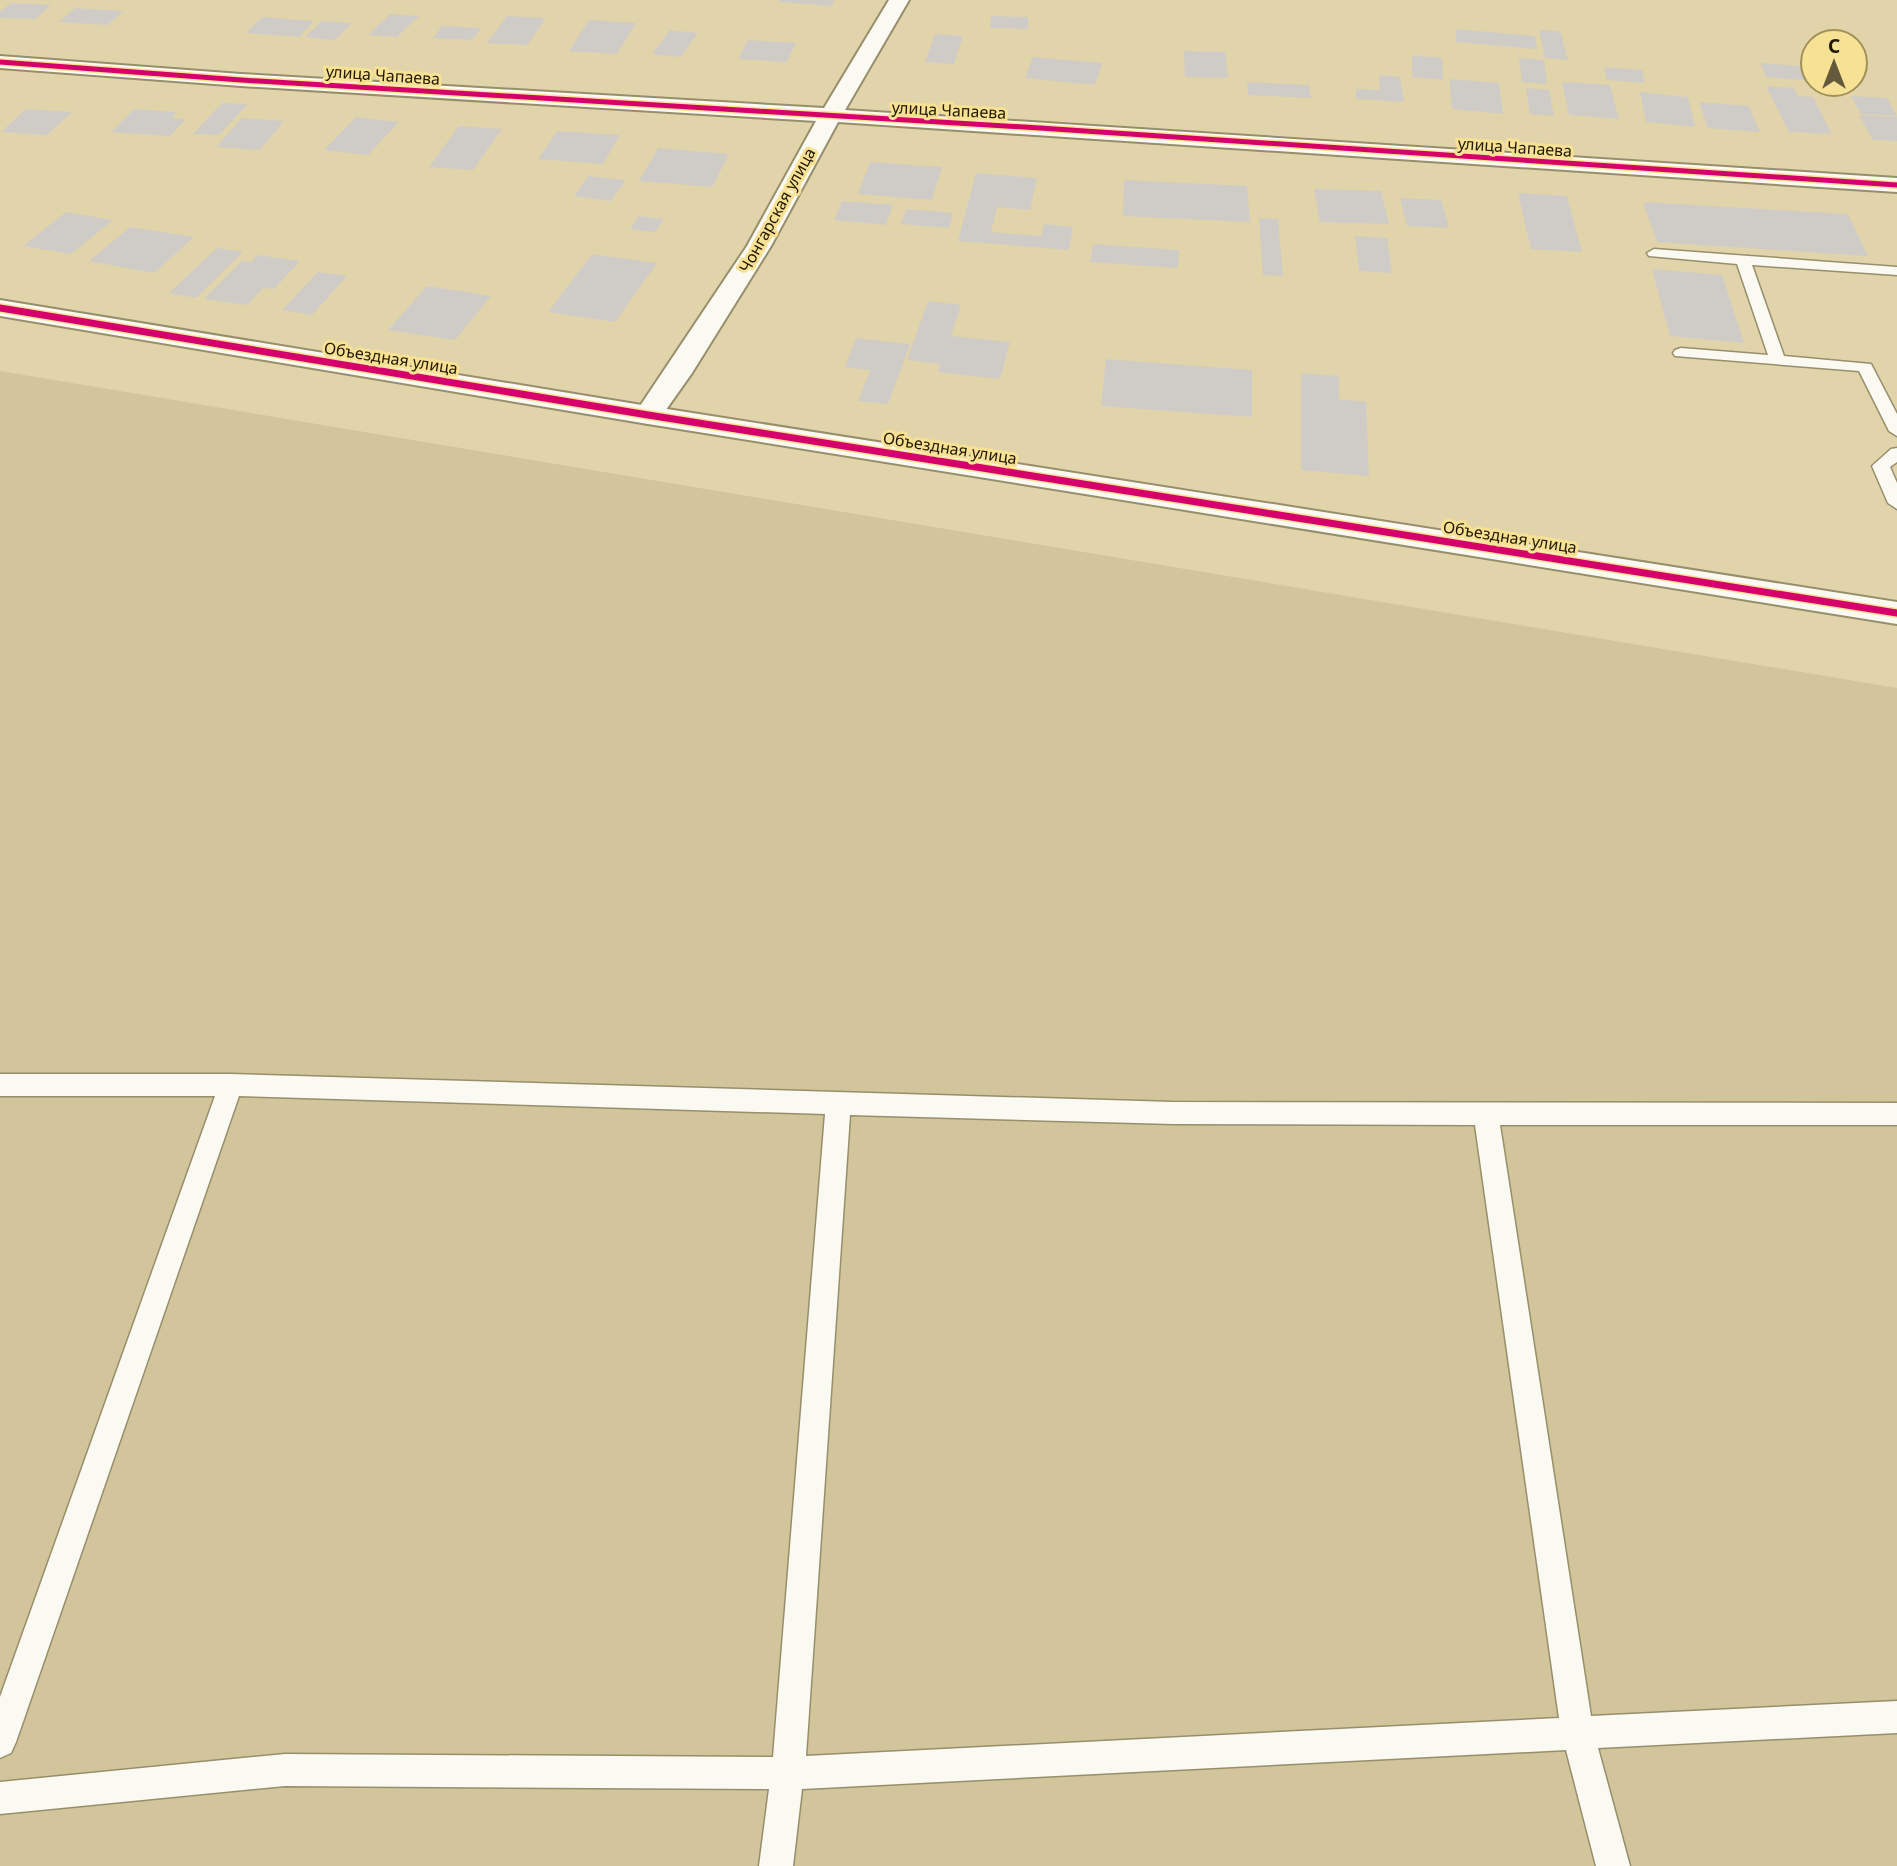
<svg xmlns="http://www.w3.org/2000/svg" width="1897" height="1866" viewBox="0 0 1897 1866" font-family="'Noto Sans',sans-serif">
<rect width="100%" height="100%" fill="#e1d4aa"/>
<!-- green -->
<path fill="#d2c59b" d="M0 371 1897 688V1866H0Z"/>
<!-- building -->
<path fill="#cfccc7" d="M780 0H834L832 6 778 2Z
M11 3 51 5 35 19 0 18V12Z
M75 8 123 11 108 25 59 22Z
M390 14 419 16 397 37 368 35Z
M507 16 546 18 527 45 487 43Z
M991 16 1028 17V29L990 28Z
M262 17 314 21 299 37 246 33Z
M589 20 636 23 617 54 569 51Z
M322 21 352 23 335 40 305 37Z
M442 26 481 28 472 40 433 38Z
M1456 29 1535 36 1537 49 1456 42Z
M670 30 698 33 681 57 652 54Z
M1539 30 1560 31 1568 60 1545 58Z
M935 34 963 36 954 64 925 62Z
M748 40 796 43 787 62 738 59Z
M1184 51 1225 52 1228 78 1185 77Z
M1412 55 1442 58 1443 80 1412 77Z
M1033 57 1102 63 1095 85 1025 78Z
M1519 58 1544 60 1547 84 1522 82Z
M1760 63 1813 67V81L1766 77Z
M1604 67 1642 70 1645 83 1607 80Z
M1379 75 1400 77 1404 102 1356 99V89L1380 90Z
M1449 79 1499 83 1503 114 1452 109Z
M1247 82 1309 85 1311 98 1248 95Z
M1562 82 1610 85 1619 119 1569 115Z
M1766 86 1794 88 1798 96 1813 97 1832 134 1789 132Z
M1526 88 1549 90 1554 116 1530 114Z
M1640 92 1688 97 1695 127 1646 122Z
M1851 96 1887 98 1897 116 1861 114Z
M1699 102 1749 106 1760 132 1708 128Z
M222 103 248 104 219 135 193 134Z
M26 109 72 112 47 135 1 132Z
M134 109 177 112 171 118 186 119 170 136 111 132Z
M1859 115 1897 117V141L1873 140Z
M356 117 399 122 368 155 324 150Z
M242 118 284 121 260 150 216 147Z
M459 126 502 129 473 170 429 167Z
M557 131 620 135 603 164 538 159Z
M658 148 729 154 712 187 639 181Z
M870 162 942 167 932 200 858 194Z
M976 173 1037 178 1030 210 997 207 991 232 1041 236 1044 224 1073 227 1069 250 958 241Z
M588 176 626 180 611 201 574 196Z
M1124 180 1247 186 1250 222 1123 216Z
M1314 189 1381 191 1389 224 1320 222Z
M1518 193 1567 196 1582 252 1531 249Z
M1400 198 1441 200 1449 228 1407 226Z
M842 201 893 205 886 225 834 220Z
M1643 202 1848 214 1868 256 1657 242Z
M907 209 953 213 949 228 901 224Z
M66 212 113 220 71 254 23 246Z
M639 216 664 219 655 232 630 229Z
M1259 218 1278 219 1283 276 1263 275Z
M130 227 194 237 154 273 89 261Z
M1355 236 1387 238 1392 273 1359 271Z
M1093 244 1179 250 1178 268 1090 262Z
M217 248 243 252 196 298 169 293Z
M592 254 657 263 615 322 548 312Z
M257 255 300 261 274 289 263 288 247 305 204 299 242 261 251 262Z
M1652 269 1722 275 1744 343 1670 336Z
M318 272 347 276 312 315 282 310Z
M427 286 491 296 455 340 388 330Z
M928 301 961 305 951 336 1010 342 1000 379 938 372 940 364 907 360Z
M856 338 910 344 888 404 858 401 870 370 845 367Z
M1106 359 1252 370V417L1101 406Z
M1301 373 1339 376V399L1366 402 1369 476 1301 470Z"/>
<g fill="none" stroke-linecap="round" stroke-linejoin="round">
<!-- service casing -->
<g stroke="#978e6b" stroke-width="3">
<path id="service" d="M1654 249 1897 267V275L1752 265 1784 356 1871 364 1897 414V436L1889 431 1859 371 1675 356 1673 353 1675 350 1681 348 1768 355 1737 264 1649 256 1647 253Z
M1897 448V462L1890 467 1897 483V509L1888 503 1872 466 1891 449Z
M0 1074H231L1173 1102 1897 1103V1125H1500L1591 1716 1897 1701V1733L1598 1748 1630 1866H1596L1566 1750 802 1789 793 1866H759L769 1789 285 1786 0 1814V1782L285 1754 773 1757 825 1114 239 1096 16 1742 11 1753 0 1758V1697L215 1096H0ZM850 1115 1173 1124 1475 1125 1559 1718 806 1756Z"/>
</g>
<!-- minor casing -->
<g stroke="#978e6b" stroke-width="4">
<path id="minor" d="M889 0H909L845 110 1897 178V192L838 122 771 246 692 373 658 421 648 424 638 421 634 415 747 246 816 121 241 86 0 68V56L241 74 824 108Z"/>
</g>
<!-- tertiary casing -->
<g stroke="#978e6b" stroke-width="4">
<path id="tertiary" d="M0 300 648 406 1897 602V624L648 424 0 316Z"/>
</g>
<!-- service -->
<use href="#service" fill="#faf9f2" fill-rule="evenodd"/>
<!-- minor -->
<use href="#minor" fill="#faf9f2" fill-rule="evenodd"/>
<!-- tertiary -->
<use href="#tertiary" fill="#faf9f2" fill-rule="evenodd"/>
<!-- cycleway-far1 casing -->
<g stroke="#f7e194" stroke-width="8">
<path id="cycleway-far1" d="M0 62 241 80 1040 128 1897 185"/>
</g>
<!-- cycleway casing -->
<g stroke="#f7e194" stroke-width="10">
<path id="cycleway" d="M0 308 648 415 1897 613"/>
</g>
<!-- cycleway-far1 -->
<use href="#cycleway-far1" stroke="#d6006c" stroke-width="5"/>
<!-- cycleway -->
<use href="#cycleway" stroke="#d6006c" stroke-width="7"/>
</g>
<g text-anchor="middle" stroke-width="6" stroke-linejoin="round" paint-order="stroke">
<!-- far-street labels -->
<g font-size="16" fill="#211800" stroke="#f7e194">
<text transform="translate(383 75) rotate(4)" y="6">улица Чапаева</text>
<text transform="translate(949 110) rotate(3)" y="6">улица Чапаева</text>
<text transform="translate(1515 147) rotate(4)" y="6">улица Чапаева</text>
<text transform="translate(777 210) rotate(-61)" y="6">Чонгарская улица</text>
<text transform="translate(391 358) rotate(9)" y="6">Объездная улица</text>
<text transform="translate(950 448) rotate(9)" y="6">Объездная улица</text>
<text transform="translate(1510 537) rotate(9)" y="6">Объездная улица</text>
</g>
</g>
<!-- north arrow -->
<g transform="translate(1834 63)"><circle r="33" fill="#f7e194" stroke="#a19159" stroke-width="2"/>
<path d="M0-5L12 26L0 18L-12 26Z" fill="#645a3b"/>
<text y="-10" font-size="19" font-weight="bold" text-anchor="middle" fill="#211800">С</text>
</g>
</svg>
